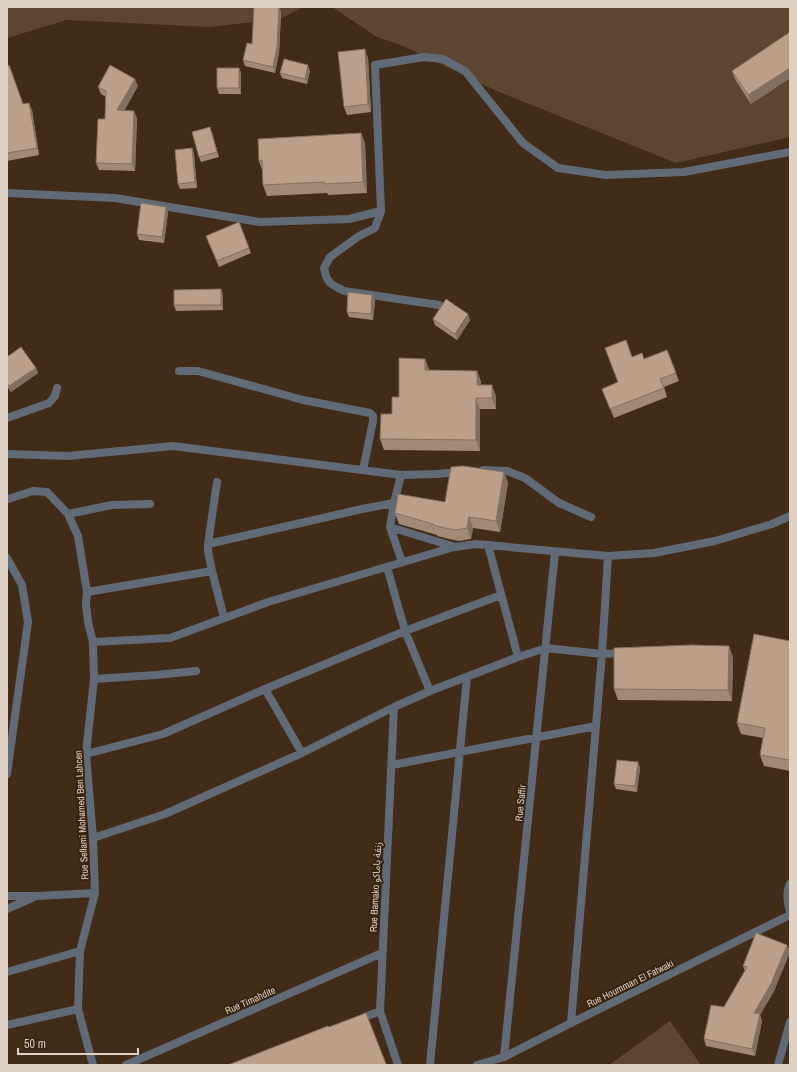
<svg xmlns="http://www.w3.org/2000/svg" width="797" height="1072" viewBox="0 0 797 1072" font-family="'Archivo Narrow','Noto Sans Arabic',sans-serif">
<rect width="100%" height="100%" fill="#422b17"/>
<!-- green -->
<path fill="#5d452f" d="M7 7H303L280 19 209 27 67 20 7 38Z
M332 7H790V137L676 163 499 92 403 46 377 37Z
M670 1021 701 1065H609Z"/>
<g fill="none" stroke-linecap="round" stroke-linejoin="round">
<!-- minor -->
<path stroke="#616b78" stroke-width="8" d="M7 193 115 198 260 222 349 219 381 211 375 65 424 57 443 59 465 71 523 143 558 168 606 175 684 172 790 152
M381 211 375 228 359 236 330 257 324 268C327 284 331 284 344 291L439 305
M179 371H198L303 400 370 413 373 416V421L363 470
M7 418 49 403 55 396 57 388
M7 454 68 456 173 446 401 475 437 474 460 472
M483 470 507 471 525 478 559 503 591 517
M401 475 394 503 390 527 402 562
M8 499 33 491 47 492 68 514 78 536 87 592 86 604 88 622 93 642 94 679 86 754 93 838 95 893 80 951 78 1009 93 1065
M68 514 112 505 150 504
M390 527 455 547 476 544 608 556 654 553 715 541 772 524 790 516
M208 544 217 482
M488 545 518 657
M7 558 22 585 28 622 7 774
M387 567 405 631 430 691
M212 571 224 618
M87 592 212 571 208 551V544L362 509 394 503
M93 642 170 638 268 602 454 547
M94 679 156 675 196 671
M265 689 302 753
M394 707 380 1011 398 1065
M86 754 163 734 265 689 405 631 501 595
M392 765 596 726
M93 838 165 814 302 753 394 707 430 691 518 657 546 648 602 654 625 653
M7 896H36L95 893
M7 909 34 897
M7 972 80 951
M358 1020 380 1011
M571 1023 602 654 608 556
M7 1025 78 1009
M504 1057 555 552
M126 1065 382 953
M430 1065 467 677"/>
<!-- tertiary -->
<path stroke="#616b78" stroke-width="8" d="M790 884C786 892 787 902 790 911
M477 1065 504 1057 571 1023 790 915
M778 1065 790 1022"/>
</g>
<!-- wall -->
<path fill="#a18975" d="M279 7 281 13 279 53 275 73 245 66 243 60 252 44Z
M790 32V78L751 104 735 79 732 71Z
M368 58 371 112 347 115 344 107Z
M7 66 23 104 32 110 39 155 7 161Z
M239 68 241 73V94H219L217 88Z
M310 71 307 84 282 78 280 73Z
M138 86 124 111 137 118 135 171 99 170 96 163 105 119 106 97 101 94 98 87Z
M212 133 219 157 201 162 199 157Z
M361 133 365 144 367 193 328 195 327 193 267 196 263 185 262 170 259 161Z
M192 148 194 154 197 188 180 189 178 184Z
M166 207 168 212 164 243 139 240 137 234Z
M239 222 251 253 219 267 208 242Z
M223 295V310L176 311 174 305Z
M372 295 375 301 373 320 349 317 347 312Z
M433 319 470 320 457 340 435 325Z
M667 350 679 381 664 387 667 397 614 418 602 389 618 382 632 357 644 359Z
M7 357 36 368 38 373 11 392 7 386Z
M425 359 429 370 477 371 481 382V385L496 396V409H480V451L384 450 380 439 392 414 399 397Z
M504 472 508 483 500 532 473 528 471 539 459 541 449 539 437 536V535L399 524 395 513 445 502Z
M790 641V771L764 766 760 755 763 738 741 734 737 723Z
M733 657 732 701 618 700 614 689Z
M638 762 640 768 637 792 616 789 614 784Z
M787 945 790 952 774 991 760 1015 762 1021 755 1056 706 1046 704 1039 724 1007 745 971 743 966Z"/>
<!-- shaded-wall -->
<path fill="#836f5f" d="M279 7 281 13 279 53 275 73 273 67Z
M365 49 368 58 371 112 368 104Z
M308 65 310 71 307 84 305 79Z
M239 68 241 73V94L239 88Z
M790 68V78L751 104 748 95Z
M135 79 138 86 120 118 117 110Z
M29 103 32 110 39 155 37 148Z
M134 111 137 118 135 171 132 164Z
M210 127 212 133 219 157 217 152Z
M361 133 365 144 367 193 363 182Z
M192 148 194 154 197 188 195 182Z
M166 207 168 212 164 243 162 237Z
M221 289 223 295V310L221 305Z
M372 295 375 301 373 320 371 314Z
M468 314 470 320 457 340 455 334Z
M425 359 429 369V381L425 370Z
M36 368 38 373 11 392 9 386Z
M477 371 481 382V396L477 385Z
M492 385 496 396V409L492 398Z
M476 398 480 409V451L476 440Z
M504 472 508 483 500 532 496 521Z
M469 517 473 528 471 539 467 528Z
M729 646 733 657 732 701 728 690Z
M638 762 640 768 637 792 635 786Z
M787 945 790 952 774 991 760 1015 762 1021 755 1056 752 1049 754 1013Z"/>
<!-- building -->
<path fill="#bb9f88" stroke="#836f5f" d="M254 7H279L277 47 273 67 243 60 247 43 252 44Z
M790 32V68L748 95 732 71Z
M365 49 368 104 344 107 338 52Z
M284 59 308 65 305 79 280 73Z
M9 65 23 104 29 103 37 148 7 153V66Z
M110 65 135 79 117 110 134 111 132 164 96 163 98 119H105L106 91 98 87Z
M217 68H239V88H217Z
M210 127 217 152 199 157 192 132Z
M361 133 363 182 324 184V182L263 185 262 160 259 161 258 139Z
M192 148 195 182 178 184 175 150Z
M141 203 166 207 162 237 137 234Z
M239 222 249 248 217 261 206 236Z
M221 289V305H174V290Z
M348 292 372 295 371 314 347 312Z
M446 299 468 314 455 334 433 319Z
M626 340 632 357 642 353 644 359 667 350 676 373 660 379 664 388 610 409 602 389 618 382 605 348Z
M21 347 36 368 9 386 7 383V357Z
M399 358 425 359V370L477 371V385H492V398H476V440L380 439 381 414H392V397H399Z
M463 466 504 472 496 521 469 517 467 528 455 530 445 528 433 525V524L395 513 398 494 445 502 451 467Z
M754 634 790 641V760L760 755 765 728 737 723Z
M692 645 729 646 728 690 614 689V648Z
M617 760 638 762 635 786 614 784Z
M756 933 787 945 771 984 754 1013 760 1014 752 1049 704 1039 711 1005 724 1007 747 967 743 966Z
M366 1013 386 1064 385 1065H228L328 1026 329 1027Z"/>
<g text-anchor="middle" stroke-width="4" stroke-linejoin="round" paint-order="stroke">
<!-- street labels -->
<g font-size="10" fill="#dfd1c4" stroke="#37220d">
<text transform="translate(520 803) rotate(-84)" y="4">Rue Saffir</text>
<text transform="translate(81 815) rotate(-93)" y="4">Rue Sellami Mohamed Ben Lahcen</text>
<text transform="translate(375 887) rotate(-87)" y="4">Rue Bamako زنقة باماكو</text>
<text transform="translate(630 983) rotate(-26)" y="4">Rue Houmman El Fatwaki</text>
<text transform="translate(250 1000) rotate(-24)" y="4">Rue Timahdite</text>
</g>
</g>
<!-- border -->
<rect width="797" height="1072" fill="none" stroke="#dfd1c4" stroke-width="16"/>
<!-- scale -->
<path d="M18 1048v6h120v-6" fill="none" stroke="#dfd1c4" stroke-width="2"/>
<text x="24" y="1048" font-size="12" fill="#dfd1c4" stroke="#37220d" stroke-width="3" paint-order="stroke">50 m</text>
</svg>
